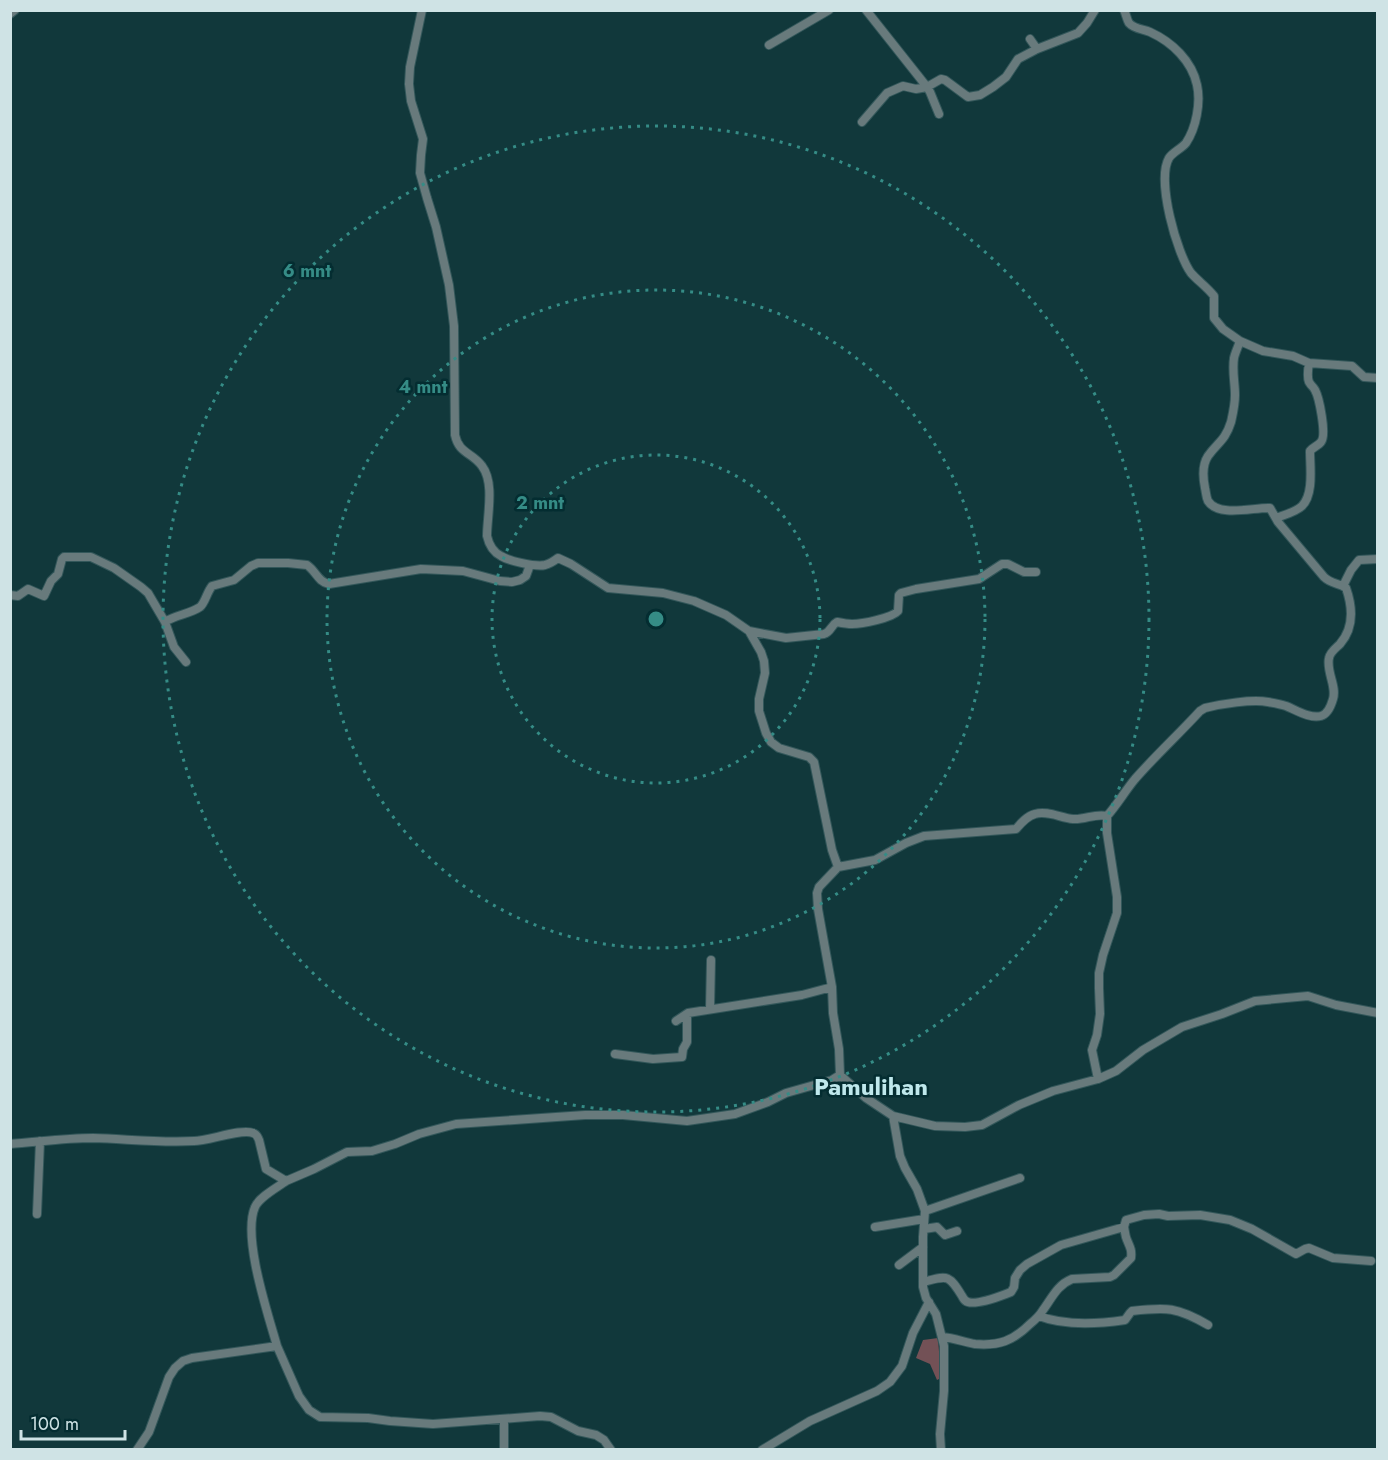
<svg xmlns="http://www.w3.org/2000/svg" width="1388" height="1460" viewBox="0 0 1388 1460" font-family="Jost,sans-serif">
<rect width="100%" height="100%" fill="#11383b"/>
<!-- water -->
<path fill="#735156" d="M938 1338 941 1378 937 1380 930 1364 916 1358 923 1340Z"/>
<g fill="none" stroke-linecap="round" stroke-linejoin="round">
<!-- minor casing -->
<g stroke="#33575a" stroke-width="10">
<path id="minor" d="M422 10 410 67 409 84 411 101 423 139 421 155 420 173 427 198 436 227 449 285 454 326 455 435C459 454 472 452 482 466 495 483 487 516 487 536 489 545 493 552 501 556 509 561 535 567 545 565 549 564 554 561 558 558L571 564 608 588 663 593 694 601 726 615 749 631 761 652 764 661 765 673 759 699V711L766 733 771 742 779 748 809 757 814 762 832 850 838 867 819 887 817 893 818 909 832 987 833 1013 839 1049 840 1075 866 1098 893 1116 900 1156 905 1168 917 1189 925 1211 923 1237V1287L926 1298 936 1314 944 1346V1391L940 1434 941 1450
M866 10 927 87 941 79 945 80 968 97 980 95 993 87 1006 77 1018 59 1037 49 1078 33 1087 23 1095 10
M1124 10C1126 14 1127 20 1129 23 1134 29 1143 29 1150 32 1172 42 1192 61 1197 85 1201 103 1196 128 1186 143 1181 149 1173 152 1169 158 1156 180 1177 254 1191 273 1198 281 1207 287 1214 296V318L1223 329 1240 341 1263 351 1293 356 1309 363 1352 366 1364 377 1378 378
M10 14 15 10
M1030 39 1037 49
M769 45 829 10
M862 122 887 93 903 86 916 89 927 87 930 92 939 114
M1276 518C1284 515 1296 512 1302 506 1314 494 1310 467 1310 451 1313 447 1318 446 1321 442 1327 435 1319 397 1315 390 1312 385 1312 387 1309 382 1307 377 1308 369 1309 363
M1343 586 1351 570 1359 560 1378 559
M10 595 18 596 28 589 44 596 51 581 58 574 62 559 64 557H91L114 568 141 587 148 593 165 622C175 615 190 614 200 607 205 603 207 592 212 586L234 580 251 566 258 563H288L307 565C316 571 318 582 329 584L421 569 463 571 500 581 512 582 520 580 526 576 530 565
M165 622 174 647 186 662
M749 631 786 638 824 634C831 632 831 625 837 622 842 623 847 624 852 624 862 624 892 618 898 611L899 595 901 593 916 589 979 579 1002 564H1008L1024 572H1036
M838 867 875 860 906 843 924 836 1016 829C1021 823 1027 816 1035 814 1047 810 1061 818 1073 819 1085 820 1095 813 1107 816
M710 1009 711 960
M676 1021 688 1013 802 995 832 987
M615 1054 653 1059 682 1057 683 1049 687 1042V1014
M1098 1079 1092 1050 1097 1035 1100 1014 1099 988V973L1103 955 1117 913V897L1107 833V816C1117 805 1125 791 1135 779 1156 755 1179 734 1200 711L1205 708C1221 704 1252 699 1268 702 1274 703 1280 704 1286 706 1296 710 1310 719 1321 716 1328 714 1331 706 1333 699 1337 686 1326 672 1329 658 1330 652 1336 648 1340 644 1354 628 1353 608 1346 588 1339 583 1331 584 1324 577L1278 522 1270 508C1254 507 1219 518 1208 501 1206 497 1206 492 1205 488 1203 478 1202 465 1208 456 1218 442 1225 441 1231 422 1233 413 1235 405 1235 395 1235 383 1232 371 1234 358 1235 353 1238 347 1240 341
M893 1116 935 1126 965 1127 982 1125 1019 1105 1053 1091 1098 1079 1116 1071 1143 1050 1182 1027 1222 1014 1255 1001 1308 996 1336 1005 1378 1013
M10 1144C38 1142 65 1138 93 1138 127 1139 160 1143 194 1141 208 1141 242 1128 253 1133 257 1134 257 1136 259 1140L266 1169 286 1181 314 1169 347 1152 372 1151 395 1144 419 1134 456 1124 585 1115H623L687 1121 735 1114 768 1102 786 1093 832 1080 840 1075
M925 1211 1020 1178
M37 1214 40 1141
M875 1227 924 1219
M924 1229 937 1227 945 1235 957 1231
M899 1265 923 1247
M923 1282C947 1276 948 1273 962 1296 964 1299 964 1301 968 1302 976 1305 998 1297 1006 1294L1011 1292 1014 1287 1015 1278 1020 1270 1027 1264 1061 1245 1124 1227 1126 1220 1144 1215 1159 1214 1168 1216 1200 1215 1230 1220 1252 1229 1296 1254 1305 1249 1309 1248 1333 1258 1371 1261
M1039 1316C1065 1326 1098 1324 1125 1320L1130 1313 1132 1311C1167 1307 1177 1307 1208 1325
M942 1337C954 1338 964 1342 975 1344 999 1346 1013 1341 1030 1324 1035 1320 1040 1315 1043 1310 1052 1298 1057 1285 1072 1279L1110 1277 1114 1275 1131 1258C1132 1250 1130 1247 1127 1240 1125 1236 1125 1231 1124 1227
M277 1346C268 1314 242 1237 255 1207 259 1197 278 1187 286 1181
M504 1419V1450
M137 1450 149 1432 169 1377 175 1368 183 1361 192 1358 277 1346 299 1396 309 1410 320 1417 368 1418 390 1421 433 1424 540 1416 551 1417 578 1431 596 1435 604 1440 611 1450
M762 1450 810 1421 877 1391 890 1382 902 1366 913 1333 929 1302"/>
</g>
<!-- minor -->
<use href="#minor" stroke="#687a7c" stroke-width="8"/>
</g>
<!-- distance rings -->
<g fill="none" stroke="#358c86" stroke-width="3" stroke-dasharray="3 6">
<circle cx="656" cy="619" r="164"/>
<circle cx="656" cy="619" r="329"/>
<circle cx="656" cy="619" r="493"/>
</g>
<g text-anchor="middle" stroke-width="5" stroke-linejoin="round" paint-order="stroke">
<!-- quarter labels -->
<g font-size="24" font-weight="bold" fill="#bfe8ec" stroke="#042d31">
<text x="871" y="1095">Pamulihan</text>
</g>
</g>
<circle cx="656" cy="619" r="9" fill="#358c86" stroke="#042d31" stroke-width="3"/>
<g font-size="18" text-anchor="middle" font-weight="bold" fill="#358c86" stroke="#042d31" stroke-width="5" stroke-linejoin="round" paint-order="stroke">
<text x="307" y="277">6 mnt</text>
<text x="423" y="393">4 mnt</text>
<text x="540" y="509">2 mnt</text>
</g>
<!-- border -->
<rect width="1388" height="1460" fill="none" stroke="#cfe3e5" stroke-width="24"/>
<!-- scale -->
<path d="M21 1430v9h104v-9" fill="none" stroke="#cfe3e5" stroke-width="3"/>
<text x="30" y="1430" font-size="18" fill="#cfe3e5" stroke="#042d31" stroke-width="4.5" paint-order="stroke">100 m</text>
</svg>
